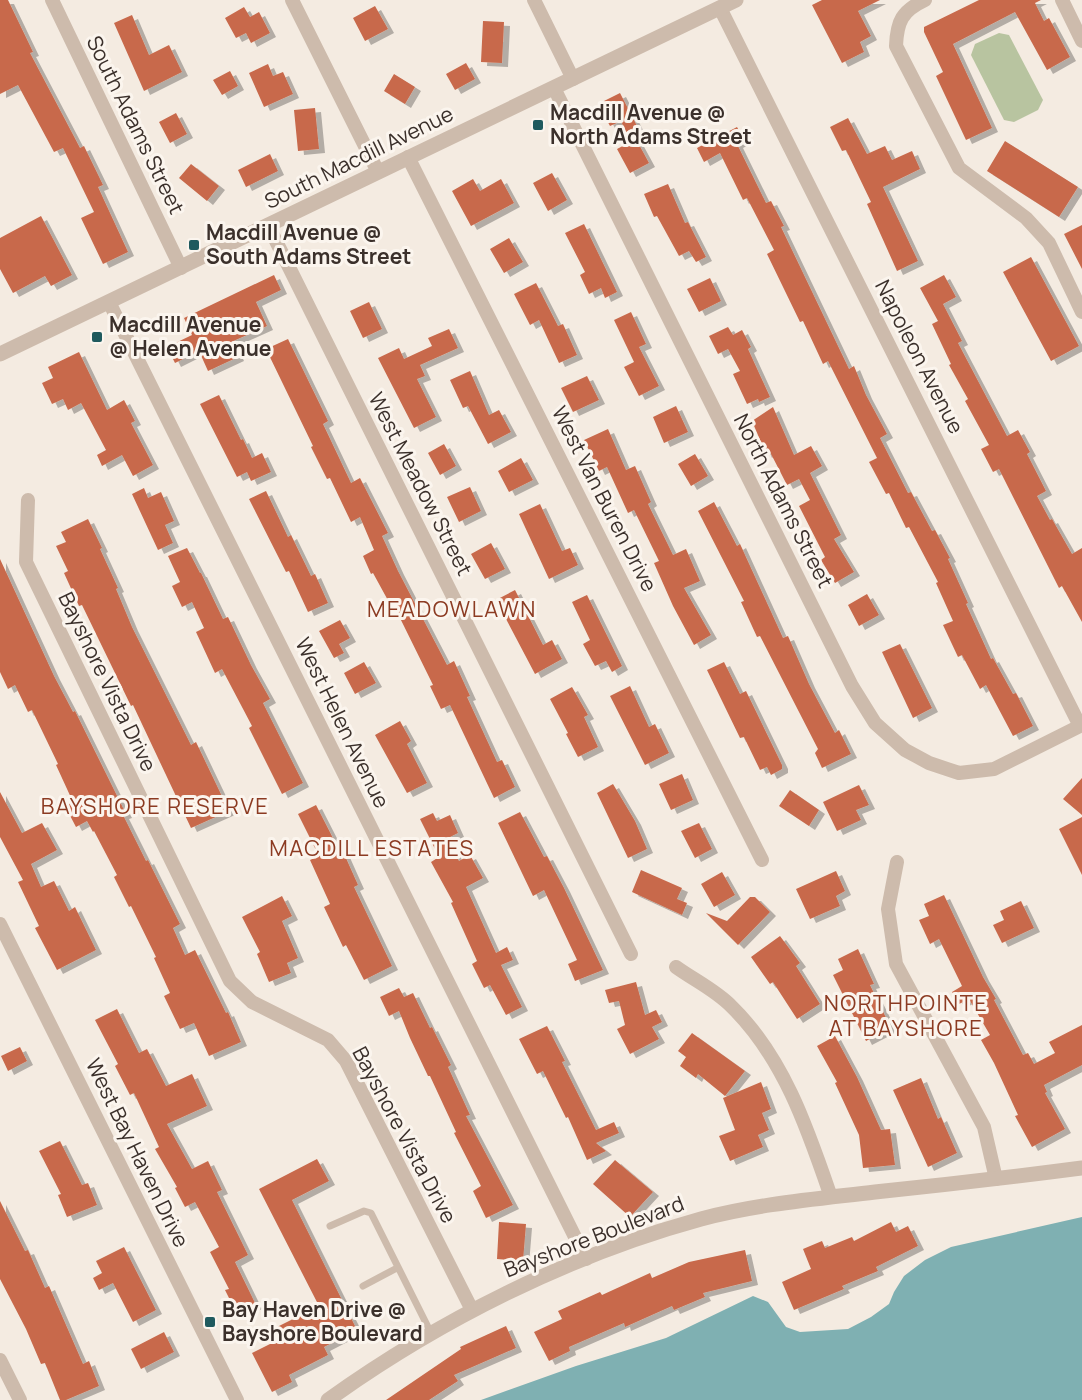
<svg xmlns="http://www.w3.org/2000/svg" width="1082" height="1400" viewBox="0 0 1082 1400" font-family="Manrope,sans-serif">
<defs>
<filter id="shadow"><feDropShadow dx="6" dy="4" stdDeviation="0" flood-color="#0004"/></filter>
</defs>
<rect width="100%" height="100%" fill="#f4ebe1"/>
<!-- green -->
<path fill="#b8c4a0" d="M999 33 1009 35 1043 100 1038 110 1014 122 1004 120 971 55 975 44Z"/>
<!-- water -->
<path fill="#7fb0b2" d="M1082 1217V1400H481L576 1366 666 1338 753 1296 768 1302 786 1327 800 1332 848 1329 871 1317 889 1304 894 1292 904 1276 925 1260 951 1247Z"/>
<!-- building -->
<path fill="#c8694b" filter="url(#shadow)" d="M0 0H8L33 52 30 53 80 148 84 146 103 185 98 187 128 252 103 264 81 218 94 212 63 148 54 152 18 85 0 94Z
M822 0H880L858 11 871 36 860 42 864 52 842 63 812 5Z
M979 0H1041L1035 3 1044 21 1049 18 1070 57 1047 70 1015 12 953 44 992 128 966 140 936 76 943 72 924 32V27Z
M375 6 388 29 365 41 353 18Z
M244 7 250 17 259 12 270 33 251 43 246 33 236 38 225 18Z
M132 15 149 55 169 45 182 72 144 91 114 23Z
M483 21 504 22 502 63 481 62Z
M466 63 475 79 455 90 446 74Z
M268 64 273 76 283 72 293 94 264 107 249 73Z
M230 71 238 86 222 95 213 80Z
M394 74 415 87 405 104 384 91Z
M620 93 637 126 626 132 621 121 610 126 598 104Z
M315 108 319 149 298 151 294 110Z
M176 113 187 134 170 143 159 122Z
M848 118 867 154 885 146 892 160 912 151 920 169 883 187 918 261 897 271 867 204 871 202 846 150 842 151 830 127Z
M737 127 744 140 737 144 766 203 771 201 784 226 781 227 849 369 854 366 866 395 887 434 880 438 908 493 911 492 932 531 935 530 950 558 948 559 968 603 966 604 991 659 993 658 1013 694 1016 693 1033 726 1013 736 986 685 980 689 962 655 958 657 943 625 953 621 936 583 938 582 909 527 906 528 889 493 886 494 869 462 877 458 828 361 823 364 803 321 800 322 767 254 774 250 747 198 743 200 720 153 704 162 697 148Z
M636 139 649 163 630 173 617 149Z
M1005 141 1078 187 1059 217 987 171Z
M270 154 278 171 246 187 238 170Z
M191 164 219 186 207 201 179 178Z
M552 173 567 200 548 211 533 183Z
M473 179 480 191 501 179 514 203 471 226 452 191Z
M668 184 685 223 688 222 706 257 696 262 689 251 679 256 657 216 654 217 644 194Z
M41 216 72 275 51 286 45 276 13 293 0 269V238Z
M584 224 617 292 605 298 601 288 589 294 580 275 585 272 565 233Z
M1082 225V269L1064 234Z
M509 238 523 262 504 273 490 249Z
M1031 257 1079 346 1051 361 1003 272Z
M274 275 281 290 256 302 267 326 231 342 238 357 208 371 199 351 175 363 167 347 192 335 184 318Z
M944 275 956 297 943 304 962 341 958 343 1007 436 1018 430 1030 452 1027 454 1046 491 1037 496 1050 520 1052 519 1072 554 1082 548V622L1062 586 1059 588 999 469 993 472 981 449 989 445 965 401 968 399 949 365 951 364 932 324 938 321 920 288Z
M710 278 721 301 699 312 687 289Z
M536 283 558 326 563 324 577 355 559 363 539 320 530 325 514 294Z
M369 302 382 329 363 338 350 311Z
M631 312 646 344 639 347 659 386 639 396 624 367 634 362 614 320Z
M728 327 733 335 742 330 751 347 748 349 770 397 759 402 758 399 747 404 733 374 740 371 728 349 718 354 709 336Z
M449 329 458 348 420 365 425 376 417 379 436 417 414 428 378 358 399 348 404 359 432 346 428 338Z
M288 339 328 421 323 424 351 483 360 478 388 533 382 536 398 571 447 665 454 661 470 696 467 697 497 762 502 760 515 787 494 798 450 705 441 709 430 686 433 685 398 614 396 615 373 573 371 574 363 556 374 550 360 517 351 522 330 478 327 479 311 447 313 446 266 349Z
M79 352 107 410 124 400 135 421 131 423 153 465 133 476 122 455 102 466 97 455 106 450 81 403 68 410 63 399 52 404 42 383 53 378 48 367Z
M470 371 489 415 499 410 511 432 488 444 468 406 463 408 450 380Z
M587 376 599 400 573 412 561 388Z
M219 395 241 440 243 439 252 458 262 453 271 472 251 481 247 472 237 477 200 404Z
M676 406 688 432 664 443 653 417Z
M773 407 794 455 811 446 822 466 810 473 841 535 834 539 854 572 835 583 821 560 825 557 799 506 810 500 799 479 787 485 770 452 766 454 752 421Z
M608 429 626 470 635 466 651 502 648 504 673 555 686 549 700 581 684 588 711 635 694 645 673 606 654 563 659 561 634 510 628 513 607 467 599 471 584 440Z
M444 444 456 466 440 475 428 453Z
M695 454 708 476 691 486 678 464Z
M521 458 533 480 509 492 498 471Z
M470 487 481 511 459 522 447 497Z
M144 488 148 498 161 492 174 521 165 525 173 543 158 550 132 494Z
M266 491 288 537 291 535 311 576 315 574 328 603 308 612 289 571 286 572 249 499Z
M714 502 737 546 740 544 783 638 788 636 809 684 835 733 839 730 851 754 822 768 815 753 818 749 760 636 757 637 741 602 744 601 698 511Z
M540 504 562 551 570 548 578 565 549 579 519 514Z
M88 519 102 548 100 549 118 588 116 589 132 627 191 745 196 742 229 811 191 828 133 705 131 706 82 605 79 606 64 573 68 571 56 546 66 542 61 532Z
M491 543 505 569 485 579 471 554Z
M187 548 200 573H201L223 619 228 617 251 665 270 699 263 703 303 783 282 794 249 728 252 726 222 669 215 673 196 632 204 628 192 602 182 607 172 586 180 582 168 556Z
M0 559 54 676 73 712 75 711 126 814 123 815 146 861 148 860 180 924 173 928 185 955 195 950 226 1013 228 1012 241 1042 209 1056 194 1023 180 1029 164 996 170 993 154 958 156 957 131 906 129 907 114 877 117 875 94 831 93 832 87 821 76 827 65 806 73 802 56 765 58 764 32 710 28 712 15 685 8 689 0 672Z
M515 590 543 645 552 640 562 659 535 674 496 600Z
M867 594 879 615 859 626 848 605Z
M587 595 622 666 612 672 606 661 595 666 583 644 590 640 572 602Z
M340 620 350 638 339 644 344 653 334 658 319 631Z
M900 644 932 708 913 718 882 652Z
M364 662 376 683 355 694 344 673Z
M724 662 740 694 746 691 782 765V769L771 775 767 767 760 770 744 737 740 738 707 670Z
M630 686 649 727 655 724 669 753 645 765 610 696Z
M572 687 588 715 584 717 598 747 578 757 566 734 568 733 550 699Z
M400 721 411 741 407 744 427 783 407 793 375 735Z
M682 774 693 800 671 810 659 784Z
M1082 778V815L1063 799Z
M613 784 635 821 647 849 628 858 597 793Z
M859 785 869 805 856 810 861 820 837 831 823 802Z
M790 790 819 810 809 826 779 806Z
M0 792 22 833 42 823 57 850 31 864 41 887 54 881 69 911 75 907 96 950 57 970 35 928 39 926 18 882 23 880 0 837Z
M316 805 338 848 341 847 358 885 354 887 392 966 364 980 346 945 343 947 324 907 330 904 310 860 319 856 298 814Z
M520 812 544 857 547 856 564 888 603 970 575 981 568 964 577 960 544 890 533 896 498 823Z
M433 813 437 821 450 815 458 833 446 839 459 861 470 855 483 878 466 887 496 953 507 947 513 960 501 965 522 1007 506 1015 490 985 484 988 472 964 477 961 451 903 453 902 431 862 439 857 420 819Z
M1082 817V875L1059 829Z
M699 823 712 849 695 858 681 831Z
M641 870 682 888 677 899 687 903 682 915 632 892Z
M836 871 845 891 836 896 840 906 810 919 796 889Z
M722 872 735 895 714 907 701 884Z
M944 895 983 977 996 999 994 1000 1023 1055 1028 1053 1034 1064 1055 1053 1049 1042 1082 1025V1065L1044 1085 1047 1092 1045 1093 1065 1129 1032 1147 1015 1116 1018 1115 994 1063 981 1040 990 1035 969 999 959 1004 952 992 962 986 939 939 930 944 919 920 929 916 924 904Z
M282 896 292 916 282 921 298 958 287 963 291 973 269 982 257 954 260 952 242 917Z
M750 897H755L770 912 738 945 706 913 727 921Z
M1021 901 1034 928 1002 943 993 925 1004 920 1000 911Z
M780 936 800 963 796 966 820 1004 797 1019 773 982 770 984 751 957Z
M858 949 874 984 870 985 891 1028 866 1041 833 975 843 970 838 959Z
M636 982 645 1015 656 1010 662 1022 652 1027 659 1039 630 1054 617 1029 625 1025 619 1001 609 1003 605 990Z
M399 988 404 997 413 993 430 1028 432 1027 451 1065 448 1067 470 1115 466 1116 513 1205 486 1218 473 1191 481 1186 454 1133 456 1132 430 1076H428L410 1038 399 1011 389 1016 380 997Z
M117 1009 139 1053 147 1049 166 1086 192 1074 207 1106 167 1124 192 1169 208 1161 222 1190 217 1192 248 1255 235 1262 256 1305 237 1314 225 1290 229 1289 210 1252 219 1247 195 1202 185 1207 175 1188 177 1187 155 1149 159 1147 134 1093 130 1095 115 1066 118 1064 95 1020Z
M547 1026 565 1061 562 1062 596 1130 614 1122 619 1133 596 1143 606 1151 587 1160 568 1117 566 1118 543 1071 537 1074 519 1039Z
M692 1033 745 1071 725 1096 698 1074 696 1078 680 1066 686 1057 678 1051Z
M835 1036 857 1077 881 1130 890 1129 895 1165 863 1168 859 1135 835 1083 837 1082 817 1046Z
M20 1047 27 1061 8 1071 1 1056Z
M921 1078 938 1119 941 1117 957 1153 928 1167 893 1090Z
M761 1082 771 1109 762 1113 769 1130 758 1135 763 1147 730 1161 719 1136 735 1130 723 1098Z
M60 1141 82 1185 88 1183 97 1205 67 1217 58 1195 61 1194 39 1151Z
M317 1159 329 1181 292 1200 357 1330 324 1347 328 1355 289 1375 292 1382 272 1392 252 1353 282 1338 277 1327 319 1306 259 1189Z
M615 1160 653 1192 630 1217 593 1184Z
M0 1201 25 1251 28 1250 45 1288 49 1286 83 1364 89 1361 99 1386 66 1400H60L45 1363 41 1364 26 1329 0 1279Z
M499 1222 526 1224 523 1261 497 1259Z
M891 1222 896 1232 908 1226 918 1246 876 1267 878 1271 842 1286 844 1289 794 1310 782 1282 811 1269 803 1249 822 1241 825 1248 852 1237 854 1241Z
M124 1247 156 1310 133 1322 113 1283 99 1290 93 1278 102 1273 96 1261Z
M745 1250 752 1281 703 1293 705 1297 674 1310 672 1306 625 1327 624 1323 569 1347 570 1351 549 1361 534 1332 562 1319 558 1311 600 1292 602 1295 650 1273 652 1278 689 1262Z
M506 1326 516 1348 454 1375 458 1381 429 1400H386L461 1349 460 1347Z
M164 1332 174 1352 141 1369 131 1349Z"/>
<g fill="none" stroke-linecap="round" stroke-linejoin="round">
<!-- service -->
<path stroke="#cdbbac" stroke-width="7" d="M330 1226 364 1211 371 1213 431 1333
M363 1286 397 1268"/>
<!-- minor -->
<path stroke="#cdbbac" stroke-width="14" d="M52 0 181 268
M292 0 378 172
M534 0 573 79
M925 0C902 11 897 21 896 46L959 168 1026 218 1049 243 1082 312
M1062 0 1082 41
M554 88 852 686 875 723 905 750 929 763 959 773 994 769 1080 726 720 8
M408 157 762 860
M268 225 631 954
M109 302 586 1259
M28 500 26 562 230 981 252 1002 328 1040 346 1061 472 1310
M897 862 888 909 896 964 984 1127 996 1179
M0 924 237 1400
M676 967C694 980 717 991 732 1007 784 1058 808 1130 831 1197
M0 1360 20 1400"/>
<!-- tertiary -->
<path stroke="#cdbbac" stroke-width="15" d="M0 354 736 0
M328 1400C438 1321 569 1255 701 1219 757 1204 817 1199 875 1192 944 1185 1013 1177 1082 1168"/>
</g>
<!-- markers -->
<g fill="#1f5a5e" stroke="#fbf5ee" stroke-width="2">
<rect x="532" y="119" width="12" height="12" rx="3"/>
<rect x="188" y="239" width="12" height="12" rx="3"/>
<rect x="91" y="331" width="12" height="12" rx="3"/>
<rect x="204" y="1316" width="12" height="12" rx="3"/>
</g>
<g text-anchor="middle" stroke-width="6" stroke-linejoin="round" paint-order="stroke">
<!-- poi labels -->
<g font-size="21" font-weight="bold" fill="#3b302b" stroke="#fbf5ee" text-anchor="start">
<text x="550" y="120">Macdill Avenue @<tspan x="550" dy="24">North Adams Street</tspan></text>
<text x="206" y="240">Macdill Avenue @<tspan x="206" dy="24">South Adams Street</tspan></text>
<text x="109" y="332">Macdill Avenue<tspan x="109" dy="24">@ Helen Avenue</tspan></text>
<text x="222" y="1317">Bay Haven Drive @<tspan x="222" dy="24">Bayshore Boulevard</tspan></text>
</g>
<!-- street labels -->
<g font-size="21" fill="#3b302b" stroke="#fbf5ee">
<text transform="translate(135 125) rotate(64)" y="7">South Adams Street</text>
<text transform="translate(359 158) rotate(-26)" y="7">South Macdill Avenue</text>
<text transform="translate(919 357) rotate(63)" y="7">Napoleon Avenue</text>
<text transform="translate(420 484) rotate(63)" y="7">West Meadow Street</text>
<text transform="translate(604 499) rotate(63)" y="7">West Van Buren Drive</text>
<text transform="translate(783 501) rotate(63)" y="7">North Adams Street</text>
<text transform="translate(107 682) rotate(64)" y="7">Bayshore Vista Drive</text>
<text transform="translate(342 723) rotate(64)" y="7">West Helen Avenue</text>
<text transform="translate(404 1135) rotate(62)" y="7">Bayshore Vista Drive</text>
<text transform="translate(137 1153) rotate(64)" y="7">West Bay Haven Drive</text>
<text transform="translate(594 1237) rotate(-21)" y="7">Bayshore Boulevard</text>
</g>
<!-- neighbourhood labels -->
<g font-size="22" letter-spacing="1.5" fill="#8c3b22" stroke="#fbf5ee">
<text x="452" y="617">MEADOWLAWN</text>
<text x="155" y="814">BAYSHORE RESERVE</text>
<text x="372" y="856">MACDILL ESTATES</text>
<text x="906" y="1011">NORTHPOINTE<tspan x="906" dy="25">AT BAYSHORE</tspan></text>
</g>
</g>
</svg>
